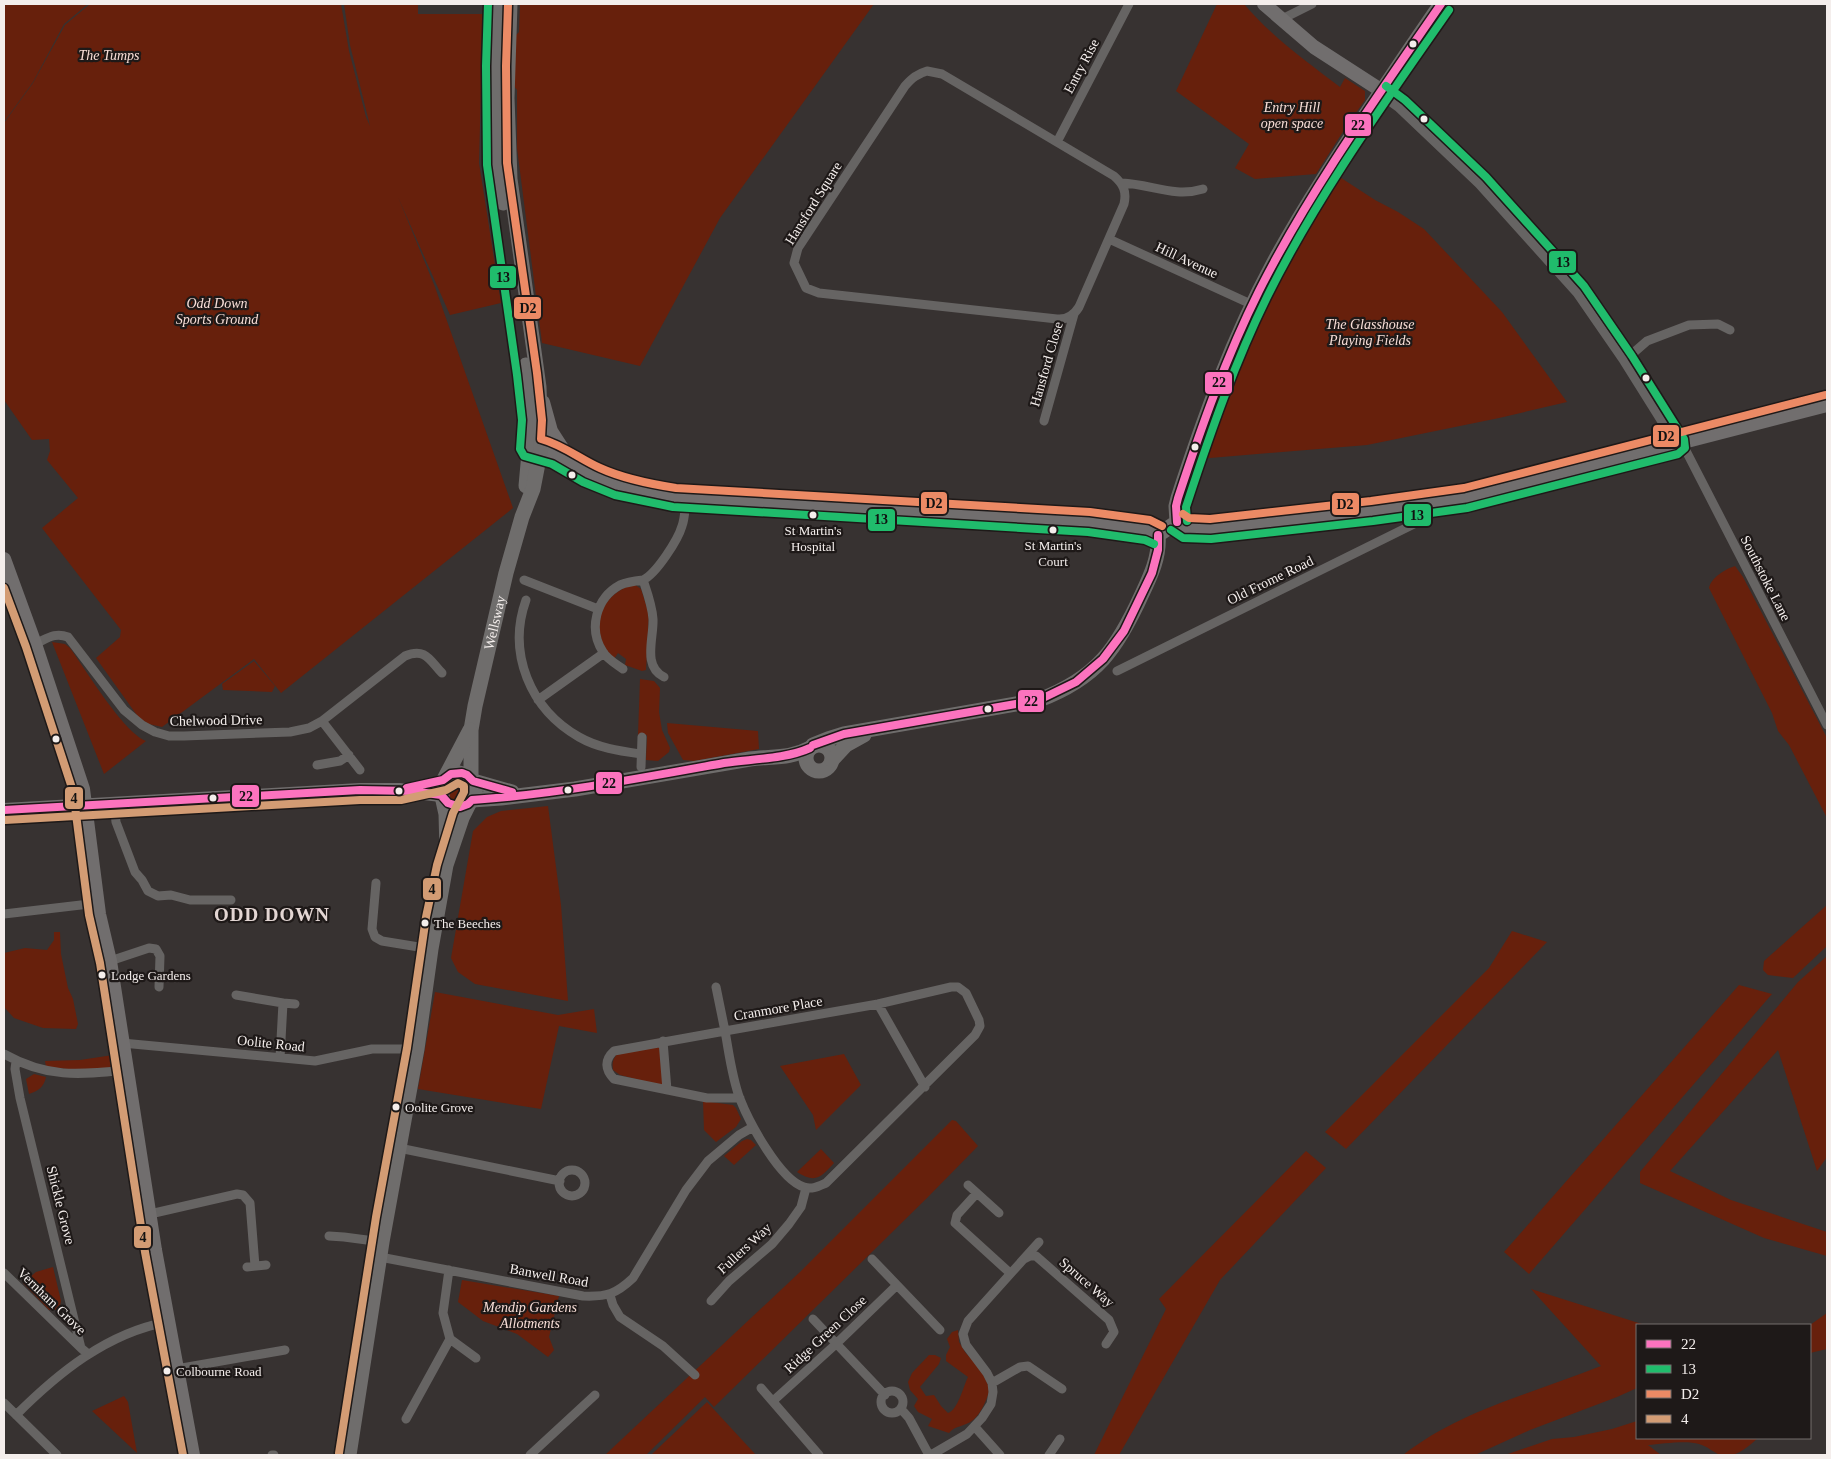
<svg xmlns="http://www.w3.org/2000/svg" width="1831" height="1459" viewBox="0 0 1831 1459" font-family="Georgia,serif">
<rect width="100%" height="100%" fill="#373231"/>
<!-- green -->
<path fill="#67200c" d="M4 4H88L64 24 33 82 4 122Z
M90 4H341L349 51 366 117 370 126 350 45 344 4H418V14H483L479 163 501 303 450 315 398 197 435 287 513 508 281 693 254 659 162 727 149 724 139 718 96 658 120 637 121 630 42 528 78 498 47 460 50 451 49 439 32 440 4 400V123L33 83 65 25Z
M520 4H874L720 218 640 366 542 343 517 148V90L513 85 516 35 519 32Z
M1217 4H1244C1271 36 1306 61 1340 87L1345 78 1365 91V100L1346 127 1316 174 1255 179 1235 168 1249 144 1176 91Z
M1335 174 1375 200 1398 212 1424 229 1502 312 1567 402 1499 418 1367 445 1198 459 1215 412 1275 277Z
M1735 566 1743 577 1827 738V818L1789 745 1778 731 1772 713 1709 588C1711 578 1725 569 1735 566Z
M634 584 641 589 649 614 646 670 642 671 625 665 626 659 618 653 614 659C586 631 599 595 634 584Z
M52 642 65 644 70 648C86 670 123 732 146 741L104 774Z
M254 661 275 686 272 692 223 690 222 684Z
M640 679 654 681 660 688 659 712 662 730 670 748 669 752 658 761 646 760 647 735H638Z
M667 723 758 731 759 749 694 761 683 760 668 733Z
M460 778 470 789 463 802 455 803 448 799 445 787 450 781Z
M548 806 561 905 568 1001 475 984 458 972 451 958 473 831 487 817 501 811Z
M1827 905V946L1793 978 1768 975 1763 970 1764 961Z
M1512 931 1547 942 1346 1149 1325 1132 1489 968Z
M54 932H60L61 954 68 988 73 999 78 1024 76 1029 43 1028 14 1018 4 1007V953L25 948 47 950 54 940Z
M1827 956V1157L1817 1171 1778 1050 1670 1171 1731 1200 1827 1232V1256L1764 1238 1640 1183V1172L1798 982Z
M1739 985 1772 994 1529 1274 1504 1252Z
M435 992 558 1015 594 1009 597 1033 559 1026 541 1109 418 1089Z
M660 1046 663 1086 620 1075 613 1070C612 1062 613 1059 618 1053Z
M844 1054 861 1085 816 1130 813 1115 780 1066Z
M113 1055 110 1069 78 1070 46 1067 45 1061 80 1060Z
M34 1074 46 1077C44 1087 38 1091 29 1094L26 1079Z
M703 1101 733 1105 736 1108 741 1119 736 1127 716 1142 704 1130Z
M952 1120 956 1121 978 1146 927 1198 714 1407 705 1397 646 1455H605L800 1272Z
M747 1139 751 1140 756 1145 734 1165 724 1156 742 1141Z
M821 1149 834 1163C821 1177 816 1184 797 1172Z
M1306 1151 1326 1168 1220 1280 1119 1455H1094L1166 1309 1159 1299Z
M53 1267 61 1301 60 1306 57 1310H49L23 1283 36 1272Z
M462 1280 559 1296 549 1337 554 1350 548 1357 517 1334 483 1321 458 1302Z
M1531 1289 1645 1325H1637V1388L1617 1397 1530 1430 1475 1455H1403C1460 1410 1534 1393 1601 1366Z
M1827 1313V1349L1810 1353V1325Z
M958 1330 959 1342 965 1352 981 1370 990 1389C987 1399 981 1414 973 1420 965 1427 955 1425 949 1433L928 1426 932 1419 918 1412 914 1406 918 1399 910 1390 908 1382 912 1373 929 1355H935L941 1358 939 1364 920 1387 926 1396 934 1395 941 1406 948 1413C958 1410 963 1387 968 1377L946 1361V1355L950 1347 947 1339 952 1332Z
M124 1396 128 1402 137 1453 92 1411Z
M707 1402 756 1455H651Z
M1637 1421V1438H1758C1748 1447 1735 1459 1720 1455 1713 1452 1707 1446 1699 1444 1686 1440 1662 1444 1648 1445L1661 1455H1505L1552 1439 1574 1437 1612 1429Z"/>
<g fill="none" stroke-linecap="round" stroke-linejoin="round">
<!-- street -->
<path stroke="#666463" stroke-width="9" d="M1282 19 1312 4
M927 71 942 74 1114 176C1123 184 1127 191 1124 204L1079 307C1074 315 1067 320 1057 319L819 293 806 288 794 263 798 248 905 86C912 78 917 74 927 71Z
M1380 94 1398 107 1479 184 1577 293 1624 361 1676 444
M1057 142 1129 4
M1122 183C1151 184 1174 198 1203 189
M1109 239 1253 305
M1624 361 1647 341 1689 325 1718 324 1730 330
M1044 421 1074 314
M1682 443 1827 725
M524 580 598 609
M526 600C507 653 530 709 579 737 598 748 620 751 641 754
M35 644C48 638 55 632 68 637L124 710 142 725 155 732 169 736H184L290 732 309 728 322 721 405 656C426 647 430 661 442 673
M623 669C616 664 607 659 603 652 588 629 596 598 620 585 627 582 635 581 643 580
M1117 671 1416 523C1424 518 1423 514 1422 505
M664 677C642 666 654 638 653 619 652 605 647 592 643 580 656 574 678 540 682 526 685 518 685 508 686 499
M538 700 604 653
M322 721 360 770
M317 765 340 761 349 755
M641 767 642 737
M114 804 116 822 135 872 142 880 148 891 158 896 171 895 190 900H231
M376 883 372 929 375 937 382 941 431 949
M4 914 98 903
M110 961 149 948 156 949 160 956 159 987
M716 987 725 1031 614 1051C604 1060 605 1070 614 1079L707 1098H740
M951 987H958L966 993 979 1020 980 1026 975 1035 826 1183C819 1186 812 1190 804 1187 780 1180 749 1122 740 1099 732 1078 729 1053 725 1031L878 1004Z
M236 995 283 1003 280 1058
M283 1003 295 1004
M878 1004 925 1087
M663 1041 667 1090
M122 1043 315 1061 372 1049H417
M4 1054C47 1078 78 1075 126 1070
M16 1061 15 1069 20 1098 81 1348 88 1354
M399 1148 560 1181
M559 1183a13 13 0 1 1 26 0a13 13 0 1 1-26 0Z
M968 1185 999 1213
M977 1193 957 1215 955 1223 1010 1273
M150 1214 237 1194 243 1195 250 1203 255 1266
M329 1236 344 1237 382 1242
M380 1257 583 1296C607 1297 616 1294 633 1278L686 1190 708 1161 739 1135 753 1127
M872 1259 940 1330
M1024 1259 1030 1256H1036L1109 1320 1114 1332 1106 1344
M247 1267 266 1265
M4 1273 81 1348
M610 1295 613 1305 620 1317 663 1346 695 1375
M711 1301 729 1281 772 1244 789 1224 801 1207 806 1188
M813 1319 885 1395
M450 1339 476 1358
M176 1369 285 1350
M992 1383 1020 1367 1028 1366 1062 1389
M761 1388 819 1455
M881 1402a11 11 0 1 1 22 0a11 11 0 1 1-22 0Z
M773 1401 836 1344 896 1286
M4 1403 57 1455
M901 1409 909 1418 929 1455
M16 1415C58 1373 107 1333 167 1322
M406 1419 450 1339 443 1313 449 1270
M975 1427 1000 1455
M272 1455H274
M530 1455 595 1395
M931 1455 967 1434 982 1418 991 1404 993 1392 992 1383 987 1373 966 1345 963 1334 968 1321 1039 1242
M1049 1455 1060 1439"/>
<!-- secondary -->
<path stroke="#716e6e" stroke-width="14" d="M1264 4 1314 47 1382 91
M543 402 551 431 569 459
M541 448C561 454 577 469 596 477 625 490 655 495 686 499L1089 522 1148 530 1158 535
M1177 522 1185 528 1210 529 1372 511 1466 498 1827 405
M4 559 35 644 83 789 99 914 110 961 155 1250 193 1455
M4 810 360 790H399L441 795"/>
<!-- primary -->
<g stroke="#6f6d6c" stroke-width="15">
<path d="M498 4C495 71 493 137 503 203"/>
<path d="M526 486 532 420 526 365"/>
<circle cx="819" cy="758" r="13"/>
<path d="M813 745 828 739 844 734 1039 700C1097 678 1117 649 1142 594 1151 575 1160 556 1158 535L1177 522 1176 506 1178 498C1204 418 1233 338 1273 264 1305 205 1342 150 1379 95 1400 64 1420 34 1441 4"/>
<path d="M832 760 846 745 864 735"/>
<path id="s1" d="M471 779V730L475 706 506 573 522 517 533 489 541 448 539 387 510 179 507 98 510 4"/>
<path d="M473 781 512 792"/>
<path d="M472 800 501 798 575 789 750 759C772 756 790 759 810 748"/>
<path d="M447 851 446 814 440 787 470 730"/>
<path d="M349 1455 382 1242 417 1049 431 949 446 865 462 818 475 792 474 783 467 775 455 772 447 776"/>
</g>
<!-- bus-1 casing -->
<g stroke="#1e1918" stroke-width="11">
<path id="bus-1" d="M1177 522 1176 506 1178 498C1201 428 1226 357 1259 291 1310 190 1377 97 1441 4
M813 745 844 734 1039 700 1076 682 1103 659 1124 631 1152 573 1158 550V535
M407 788 443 780 451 774 462 773 467 775 473 781 512 792
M4 810 360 790 411 791 441 795 448 803 460 807 468 804 472 800C557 794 641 778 724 763 751 759 786 759 810 748"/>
</g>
<!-- bus-2 casing -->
<g stroke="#1e1918" stroke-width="11">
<path id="bus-2" d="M488 4 486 66 487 165 517 375 522 420 520 449 524 456 552 464 583 482 615 495 673 507 1088 532 1145 540 1154 544
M1187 521 1186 507 1188 501C1211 431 1235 362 1267 297 1317 196 1385 102 1449 10
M1171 530 1183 538 1211 539 1373 521 1467 508 1678 454 1685 448 1684 439 1632 356 1584 286 1486 177 1405 100 1386 86"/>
</g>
<!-- bus-3 casing -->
<g stroke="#1e1918" stroke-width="11">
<path id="bus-3" d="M508 4 506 66 507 163 537 373 542 420 541 439C563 445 580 459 600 468 624 479 650 484 676 488L1090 512 1150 520 1162 526
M1183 514 1189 518 1210 519 1371 501 1464 488 1825 395"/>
</g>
<!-- bus-4 casing -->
<g stroke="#1e1918" stroke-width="11">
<path id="bus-4" d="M4 588 26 647 73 791 89 915 100 963 145 1252 183 1455
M5 820 360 800H401L446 790 458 783 464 786V792L453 813 437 865 426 917 407 1048 376 1217 339 1453"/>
</g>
<!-- bus-1 -->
<use href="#bus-1" stroke="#fc73be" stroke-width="8"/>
<!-- bus-2 -->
<use href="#bus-2" stroke="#20bc6c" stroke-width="8"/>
<!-- bus-3 -->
<use href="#bus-3" stroke="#ec8a65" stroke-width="8"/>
<!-- bus-4 -->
<use href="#bus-4" stroke="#d39c74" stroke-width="8"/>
</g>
<!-- markers -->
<g fill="#f4eeec" stroke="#1e1918" stroke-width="2">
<circle cx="1413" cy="44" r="4.5"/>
<circle cx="1424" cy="119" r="4.5"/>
<circle cx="1646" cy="378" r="4.5"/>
<circle cx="1195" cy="447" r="4.5"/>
<circle cx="572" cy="475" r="4.5"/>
<circle cx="813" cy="515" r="4.5"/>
<circle cx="1053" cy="530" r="4.5"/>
<circle cx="988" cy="709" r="4.5"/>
<circle cx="56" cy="739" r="4.5"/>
<circle cx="568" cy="790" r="4.5"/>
<circle cx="399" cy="791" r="4.5"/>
<circle cx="213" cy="798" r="4.5"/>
<circle cx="425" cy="923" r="4.5"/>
<circle cx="102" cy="975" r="4.5"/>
<circle cx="396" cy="1107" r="4.5"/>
<circle cx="167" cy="1371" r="4.5"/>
</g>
<g text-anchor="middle" stroke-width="4.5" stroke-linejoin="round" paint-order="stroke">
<!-- bus labels -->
<g font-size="13" fill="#f4eeec" stroke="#1e1918" text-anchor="start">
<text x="813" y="535" text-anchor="middle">St Martin's<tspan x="813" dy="16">Hospital</tspan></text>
<text x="1053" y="550" text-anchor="middle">St Martin's<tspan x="1053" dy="16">Court</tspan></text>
<text x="434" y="928">The Beeches</text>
<text x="111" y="980">Lodge Gardens</text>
<text x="405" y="1112">Oolite Grove</text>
<text x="176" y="1376">Colbourne Road</text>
</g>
<!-- park labels -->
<g font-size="14" font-style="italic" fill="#f8ded7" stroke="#1e1918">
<text x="109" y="60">The Tumps</text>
<text x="1292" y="112">Entry Hill<tspan x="1292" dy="16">open space</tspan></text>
<text x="217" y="308">Odd Down<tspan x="217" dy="16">Sports Ground</tspan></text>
<text x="1370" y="329">The Glasshouse<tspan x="1370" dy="16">Playing Fields</tspan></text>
<text x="530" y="1312">Mendip Gardens<tspan x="530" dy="16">Allotments</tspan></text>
</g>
<!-- street labels -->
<g font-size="14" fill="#f4eeec" stroke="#1e1918">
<text transform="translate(1081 66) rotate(-62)" y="5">Entry Rise</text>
<text transform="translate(813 203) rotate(-58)" y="5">Hansford Square</text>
<text transform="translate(1187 260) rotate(25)" y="5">Hill Avenue</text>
<text transform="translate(1046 364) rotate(-74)" y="5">Hansford Close</text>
<text transform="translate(1766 578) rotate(63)" y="5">Southstoke Lane</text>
<text transform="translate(1270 580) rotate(-26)" y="5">Old Frome Road</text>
<text dy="5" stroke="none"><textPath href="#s1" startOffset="159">Wellsway</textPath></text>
<text transform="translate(216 720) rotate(-1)" y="5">Chelwood Drive</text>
<text transform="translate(778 1008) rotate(-10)" y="5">Cranmore Place</text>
<text transform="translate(271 1043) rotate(6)" y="5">Oolite Road</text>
<text transform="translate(61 1205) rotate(76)" y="5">Shickle Grove</text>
<text transform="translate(744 1248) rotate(-43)" y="5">Fullers Way</text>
<text transform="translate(549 1275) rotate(10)" y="5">Banwell Road</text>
<text transform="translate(1087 1282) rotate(41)" y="5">Spruce Way</text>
<text transform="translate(52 1301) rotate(44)" y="5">Vernham Grove</text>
<text transform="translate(825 1334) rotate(-43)" y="5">Ridge Green Close</text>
</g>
<!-- district labels -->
<g font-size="19" font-weight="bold" letter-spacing="1" fill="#e3d6d3" stroke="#1e1918">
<text x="272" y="921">ODD DOWN</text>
</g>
</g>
<g stroke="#1e1918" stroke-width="2">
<rect x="1344" y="113" width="28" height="24" rx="5" fill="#fc73be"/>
<rect x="1548" y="250" width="29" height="24" rx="5" fill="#20bc6c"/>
<rect x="489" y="265" width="28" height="24" rx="5" fill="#20bc6c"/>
<rect x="513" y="296" width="29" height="24" rx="5" fill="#ec8a65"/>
<rect x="1204" y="371" width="29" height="24" rx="5" fill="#fc73be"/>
<rect x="1652" y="424" width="28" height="24" rx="5" fill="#ec8a65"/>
<rect x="920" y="491" width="28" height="24" rx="5" fill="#ec8a65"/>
<rect x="1331" y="492" width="29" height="24" rx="5" fill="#ec8a65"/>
<rect x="1403" y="503" width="29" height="24" rx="5" fill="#20bc6c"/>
<rect x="867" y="508" width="29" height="24" rx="5" fill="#20bc6c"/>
<rect x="1017" y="689" width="28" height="24" rx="5" fill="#fc73be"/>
<rect x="595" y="771" width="28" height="24" rx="5" fill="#fc73be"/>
<rect x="231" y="784" width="29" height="24" rx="5" fill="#fc73be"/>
<rect x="64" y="786" width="20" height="24" rx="5" fill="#d39c74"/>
<rect x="422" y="877" width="20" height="24" rx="5" fill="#d39c74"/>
<rect x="133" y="1225" width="19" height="24" rx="5" fill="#d39c74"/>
</g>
<g font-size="14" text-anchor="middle" font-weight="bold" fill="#111">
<text x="1358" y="130">22</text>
<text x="1563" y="267">13</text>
<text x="503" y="282">13</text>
<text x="528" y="313">D2</text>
<text x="1219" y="387">22</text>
<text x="1666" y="441">D2</text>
<text x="934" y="508">D2</text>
<text x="1345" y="509">D2</text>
<text x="1417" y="520">13</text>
<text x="881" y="524">13</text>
<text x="1031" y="706">22</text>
<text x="609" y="788">22</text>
<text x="246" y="801">22</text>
<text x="74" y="803">4</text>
<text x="432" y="894">4</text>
<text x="143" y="1242">4</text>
</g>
<!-- border -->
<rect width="1831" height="1459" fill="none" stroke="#f4eeec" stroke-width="10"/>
<!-- legend -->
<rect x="1636" y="1324" width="175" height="115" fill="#1e1918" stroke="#746e6d"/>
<rect x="1646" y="1340" width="25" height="8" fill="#fc73be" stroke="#746e6d"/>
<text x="1681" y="1349" font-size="15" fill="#f4eeec">22</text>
<rect x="1646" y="1365" width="25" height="8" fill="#20bc6c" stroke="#746e6d"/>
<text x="1681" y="1374" font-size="15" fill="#f4eeec">13</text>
<rect x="1646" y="1390" width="25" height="8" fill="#ec8a65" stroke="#746e6d"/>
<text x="1681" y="1399" font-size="15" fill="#f4eeec">D2</text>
<rect x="1646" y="1415" width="25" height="8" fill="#d39c74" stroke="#746e6d"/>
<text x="1681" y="1424" font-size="15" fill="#f4eeec">4</text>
</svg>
